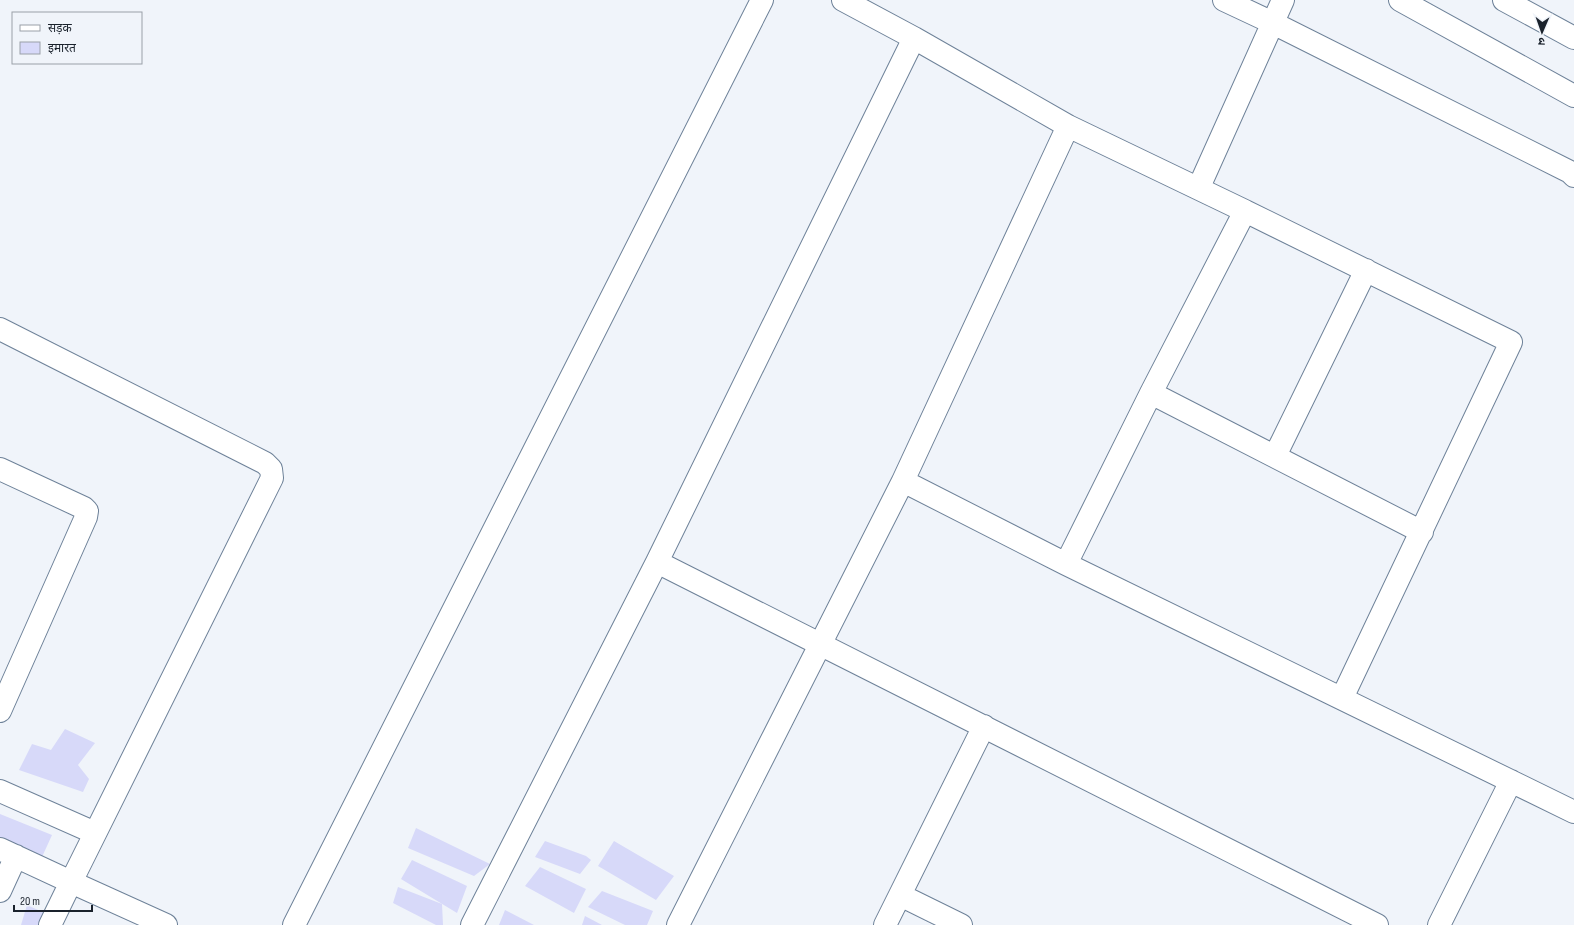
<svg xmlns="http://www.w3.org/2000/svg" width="1574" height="925" viewBox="0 0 1574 925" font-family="'Sofia Sans Condensed','Noto Sans Devanagari',sans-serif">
<rect width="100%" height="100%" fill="#f0f4fa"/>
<!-- building -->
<path fill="#d7d9f9" d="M65 729 95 743 78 765 89 779 83 792 19 770 32 744 51 750Z
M0 814 52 835 42 857 0 839Z
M416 828 490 864 474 876 408 848Z
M545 841 586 856 591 860 580 874 535 857Z
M614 841 674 876 656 900 598 866Z
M412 860 467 886 457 913 401 879Z
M540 867 586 889 574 913 525 886Z
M398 887 442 904 443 925H436L393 903Z
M602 891 653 911 647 925H625L588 907Z
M27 905 47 914 42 925H21Z
M505 910 534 925H499Z
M585 916 602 925H582Z"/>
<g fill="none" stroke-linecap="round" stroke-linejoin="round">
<!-- minor casing -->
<g stroke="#6e8299" stroke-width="24">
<path id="minor" d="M843 0 914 38 1068 126 903 481
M1224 0 1273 23 1570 172 1574 176
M1068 126 1245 211
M1199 187 1283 0
M0 329 265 463 271 469 272 478 71 882 166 925
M1151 393 1422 532
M1275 456 1366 270
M0 469 84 508 87 511 86 517 0 711
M657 562 1377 925
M1066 564 1151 393 1245 211 1511 342 1342 698
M0 791 95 833
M0 849 71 882 50 925
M0 891 16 856
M900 895 961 925
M294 925 762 0
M472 925 657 562 914 38
M678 925 903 481 1066 564 1574 812
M885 925 984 726
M1439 925 1511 781"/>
</g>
<!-- tertiary casing -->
<g stroke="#6e8299" stroke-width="24">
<path id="tertiary" d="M1400 0 1574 96
M1504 0 1574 38"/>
</g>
<!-- minor -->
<use href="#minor" stroke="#fff" stroke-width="22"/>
<!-- tertiary -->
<use href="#tertiary" stroke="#fff" stroke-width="22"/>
</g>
<!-- legend -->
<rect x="12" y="12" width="130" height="52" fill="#f0f4fa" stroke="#9aa0a8"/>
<rect x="20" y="25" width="20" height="6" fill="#ffffff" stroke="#9aa0a8"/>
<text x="48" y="32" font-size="12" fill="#1a222c">सड़क</text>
<rect x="20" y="42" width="20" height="12" fill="#d7d9f9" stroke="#9aa0a8"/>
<text x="48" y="52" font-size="12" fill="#1a222c">इमारत</text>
<!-- north arrow -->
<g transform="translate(1542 32) rotate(182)" stroke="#f0f4fa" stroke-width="3" paint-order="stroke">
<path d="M0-3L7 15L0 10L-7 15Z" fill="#1a222c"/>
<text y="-6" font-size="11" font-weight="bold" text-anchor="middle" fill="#1a222c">उ</text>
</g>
<!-- scale -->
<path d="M14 905v6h78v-6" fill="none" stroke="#1a222c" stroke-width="2"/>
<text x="20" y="905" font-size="12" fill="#1a222c" stroke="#f0f4fa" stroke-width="3" paint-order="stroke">20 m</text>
</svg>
